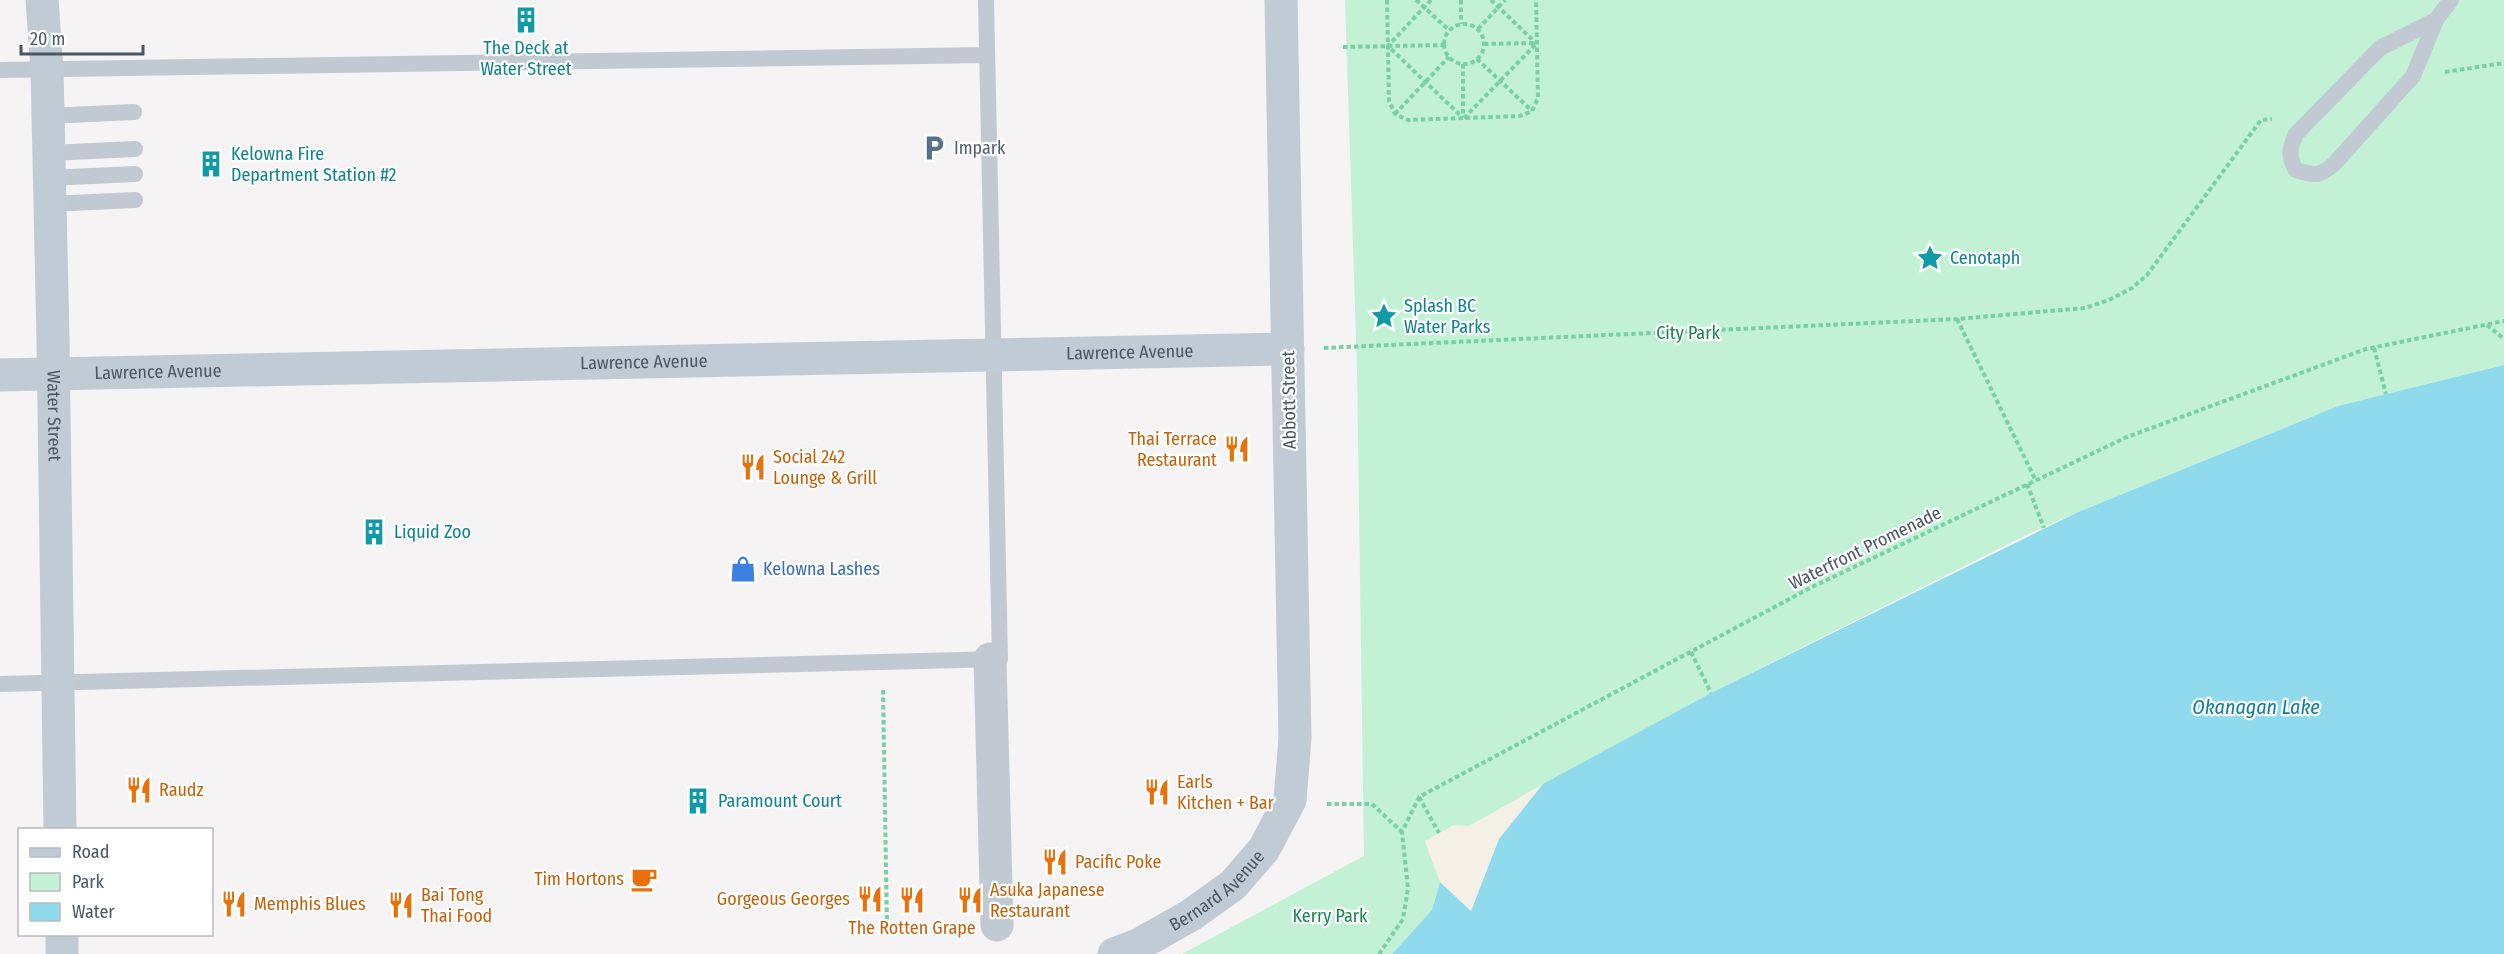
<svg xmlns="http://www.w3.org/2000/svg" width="2504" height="954" viewBox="0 0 2504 954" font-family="'Fira Sans Condensed',sans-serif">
<rect width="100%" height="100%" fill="#f5f3f3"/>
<!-- green -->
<path fill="#c3f1d5" d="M1345 0H2504V365L2338 406 2076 513 2032 532 1711 693 1469 826C1449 825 1442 832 1425 841L1440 882 1432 910 1392 954H1182L1364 856 1357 368Z"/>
<!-- sand -->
<path fill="#f5f0e5" d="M1543 784 1499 839 1471 911 1440 882 1425 841 1454 825 1469 826Z"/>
<!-- water -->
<path fill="#90daee" d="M2504 365V954H1392L1432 910 1440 882 1471 911 1499 839 1543 784 1711 693 2076 513 2338 406Z"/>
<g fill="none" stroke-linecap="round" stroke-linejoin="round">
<!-- path -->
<path stroke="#7ad0a6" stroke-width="4" stroke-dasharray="4.5 3" stroke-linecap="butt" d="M1387 0 1389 101 1395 114 1408 120 1520 116 1532 111 1538 98 1536 0
M1416 0 1449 30
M1431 0 1388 46 1463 118
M1461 0V24
M1491 0 1536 43
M1444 44a20 20 0 1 1 40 0a20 20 0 1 1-40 0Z
M1478 29 1505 0
M1484 44 1536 43
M1343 47 1444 45
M1477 59 1532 111
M1463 64V117
M2445 72 2504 63
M1395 114 1449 57
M1464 118 1536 44
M1957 319 2036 481
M2487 325 2504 339
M1324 348 1957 319 2085 308 2109 300 2132 288 2147 275 2261 120 2272 119
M2374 348 2386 394
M2027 484 2044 528
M1691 652 1711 693
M883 690 887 926
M1419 797 1439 833
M1327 804H1372L1402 832
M1379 954 1403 919 1408 888 1402 832 1419 797 1810 588 2127 437 2366 349 2504 321"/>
<!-- lane -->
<path stroke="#c1cad2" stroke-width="16" d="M2436 20 2413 76 2335 163C2320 177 2315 176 2296 170 2288 156 2289 149 2296 134L2380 48Z
M2436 20 2451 0
M0 70 987 55
M48 116 134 112
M49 153 135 149
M49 178 135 174
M50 204 135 200
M0 684 1000 659 986 0"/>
<!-- street -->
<path stroke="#c1cad2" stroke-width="33" d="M990 659 997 925"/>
<!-- secondary -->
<g stroke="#c1cbd6" stroke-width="33">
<path id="s1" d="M42 0 47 69 53 340 60 830"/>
<path id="s2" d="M0 375 1288 349"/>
<path d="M62 934V954"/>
<path id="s3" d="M1114 954 1138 945 1191 915 1233 885 1264 849 1290 800 1295 738 1281 0"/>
</g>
</g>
<!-- icons -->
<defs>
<g id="building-bare" transform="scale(2.07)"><path d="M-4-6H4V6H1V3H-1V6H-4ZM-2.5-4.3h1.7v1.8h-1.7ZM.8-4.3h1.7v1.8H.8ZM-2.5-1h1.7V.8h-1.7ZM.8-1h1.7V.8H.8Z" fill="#0f9aa8" stroke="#fff" stroke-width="2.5" paint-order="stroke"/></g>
<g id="parking-bare" transform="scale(2.07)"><path d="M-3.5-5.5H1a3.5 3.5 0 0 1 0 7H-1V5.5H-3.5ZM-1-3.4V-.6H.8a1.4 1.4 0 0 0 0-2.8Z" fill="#5c6f8a" stroke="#fff" stroke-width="2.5" paint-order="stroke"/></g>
<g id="sight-bare" transform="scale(2.07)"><path d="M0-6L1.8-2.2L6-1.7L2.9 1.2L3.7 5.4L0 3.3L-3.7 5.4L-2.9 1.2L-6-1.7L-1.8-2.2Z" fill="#0f9aa8" stroke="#fff" stroke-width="2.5" paint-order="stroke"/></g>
<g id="restaurant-bare" transform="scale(2.07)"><path d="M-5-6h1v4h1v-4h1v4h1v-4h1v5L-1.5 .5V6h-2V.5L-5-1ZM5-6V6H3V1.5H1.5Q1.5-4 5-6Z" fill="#e8710a" stroke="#fff" stroke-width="2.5" paint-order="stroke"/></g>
<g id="shop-bare" transform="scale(2.07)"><path d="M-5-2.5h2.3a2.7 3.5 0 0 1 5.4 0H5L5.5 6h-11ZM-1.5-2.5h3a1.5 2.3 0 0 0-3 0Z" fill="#3f7fe0" stroke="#fff" stroke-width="2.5" paint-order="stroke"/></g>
<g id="cafe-bare" transform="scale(2.07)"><path d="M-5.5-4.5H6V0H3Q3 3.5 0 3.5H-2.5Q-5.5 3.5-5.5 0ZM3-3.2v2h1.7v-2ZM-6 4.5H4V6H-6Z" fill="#e8710a" stroke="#fff" stroke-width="2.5" paint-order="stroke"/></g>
</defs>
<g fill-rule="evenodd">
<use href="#building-bare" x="526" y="20"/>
<use href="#parking-bare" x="934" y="148"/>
<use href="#building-bare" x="211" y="164"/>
<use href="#sight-bare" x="1930" y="258"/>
<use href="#sight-bare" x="1384" y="316"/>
<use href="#restaurant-bare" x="1237" y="449"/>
<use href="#restaurant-bare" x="753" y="467"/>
<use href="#building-bare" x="374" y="532"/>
<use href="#shop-bare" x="743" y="569"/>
<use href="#restaurant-bare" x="139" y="790"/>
<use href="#restaurant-bare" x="1157" y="792"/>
<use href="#building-bare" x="698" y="801"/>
<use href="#restaurant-bare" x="1055" y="862"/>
<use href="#cafe-bare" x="644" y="879"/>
<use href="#restaurant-bare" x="870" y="899"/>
<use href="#restaurant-bare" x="912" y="900"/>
<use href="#restaurant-bare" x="970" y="900"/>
<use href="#restaurant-bare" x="234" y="904"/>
<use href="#restaurant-bare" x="401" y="905"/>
</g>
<g text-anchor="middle" stroke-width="4.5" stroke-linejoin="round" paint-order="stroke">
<!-- culture labels -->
<g font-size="18" fill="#0d838f" stroke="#fff" text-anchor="start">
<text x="526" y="54" text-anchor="middle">The Deck at<tspan x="526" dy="21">Water Street</tspan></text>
<text x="231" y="160">Kelowna Fire<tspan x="231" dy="21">Department Station #2</tspan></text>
<text x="1950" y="264">Cenotaph</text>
<text x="1404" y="312">Splash BC<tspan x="1404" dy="21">Water Parks</tspan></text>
<text x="394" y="538">Liquid Zoo</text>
<text x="718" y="807">Paramount Court</text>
</g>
<!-- service labels -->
<g font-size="18" fill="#4e5e75" stroke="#fff" text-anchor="start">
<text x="954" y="154">Impark</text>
</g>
<!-- park labels -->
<g font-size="18" fill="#17864f" stroke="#fff">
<text x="1688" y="339">City Park</text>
<text x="1330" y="922">Kerry Park</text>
</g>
<!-- street labels -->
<g font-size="18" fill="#4a5661" stroke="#fff">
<text dy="6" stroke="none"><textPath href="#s2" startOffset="1130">Lawrence Avenue</textPath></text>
<text dy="6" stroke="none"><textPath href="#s2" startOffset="644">Lawrence Avenue</textPath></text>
<text dy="6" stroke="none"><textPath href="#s2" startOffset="158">Lawrence Avenue</textPath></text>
<text transform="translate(1289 400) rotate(-91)" y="6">Abbott Street</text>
<text dy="6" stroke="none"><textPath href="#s1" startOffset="416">Water Street</textPath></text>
<text transform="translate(1865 548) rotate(-26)" y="6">Waterfront Promenade</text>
<text dy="6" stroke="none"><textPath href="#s3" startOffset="122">Bernard Avenue</textPath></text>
</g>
<!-- food labels -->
<g font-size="18" fill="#c56008" stroke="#fff" text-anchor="start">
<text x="1217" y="445" text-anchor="end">Thai Terrace<tspan x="1217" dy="21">Restaurant</tspan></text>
<text x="773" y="463">Social 242<tspan x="773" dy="21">Lounge &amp; Grill</tspan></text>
<text x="1177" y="788">Earls<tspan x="1177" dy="21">Kitchen + Bar</tspan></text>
<text x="159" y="796">Raudz</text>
<text x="1075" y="868">Pacific Poke</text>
<text x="624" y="885" text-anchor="end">Tim Hortons</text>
<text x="990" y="896">Asuka Japanese<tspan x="990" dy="21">Restaurant</tspan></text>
<text x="421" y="901">Bai Tong<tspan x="421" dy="21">Thai Food</tspan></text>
<text x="850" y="905" text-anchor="end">Gorgeous Georges</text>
<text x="254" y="910">Memphis Blues</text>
<text x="912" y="934" text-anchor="middle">The Rotten Grape</text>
</g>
<!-- shop labels -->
<g font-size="18" fill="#366cbe" stroke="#fff" text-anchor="start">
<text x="763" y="575">Kelowna Lashes</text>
</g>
<!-- water labels -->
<g font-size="20" font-style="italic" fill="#0c7c9b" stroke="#fff">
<text x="2256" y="714">Okanagan Lake</text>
</g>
</g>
<!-- legend -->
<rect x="18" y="828" width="195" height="108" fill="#ffffff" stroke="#b7bbc0" stroke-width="1.5"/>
<rect x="30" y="848" width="30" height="9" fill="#c1cbd6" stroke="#b7bbc0" stroke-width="1.5"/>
<text x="72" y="858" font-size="18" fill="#4a5661">Road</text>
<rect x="30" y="873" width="30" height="18" fill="#c3f1d5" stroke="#b7bbc0" stroke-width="1.5"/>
<text x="72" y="888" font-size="18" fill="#4a5661">Park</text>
<rect x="30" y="903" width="30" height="18" fill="#90daee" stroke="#b7bbc0" stroke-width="1.5"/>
<text x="72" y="918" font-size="18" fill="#4a5661">Water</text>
<!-- scale -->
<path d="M21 45v9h122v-9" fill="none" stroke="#4a5661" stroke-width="3"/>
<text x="30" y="45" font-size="18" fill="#4a5661" stroke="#ffffff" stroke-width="4.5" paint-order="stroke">20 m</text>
</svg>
